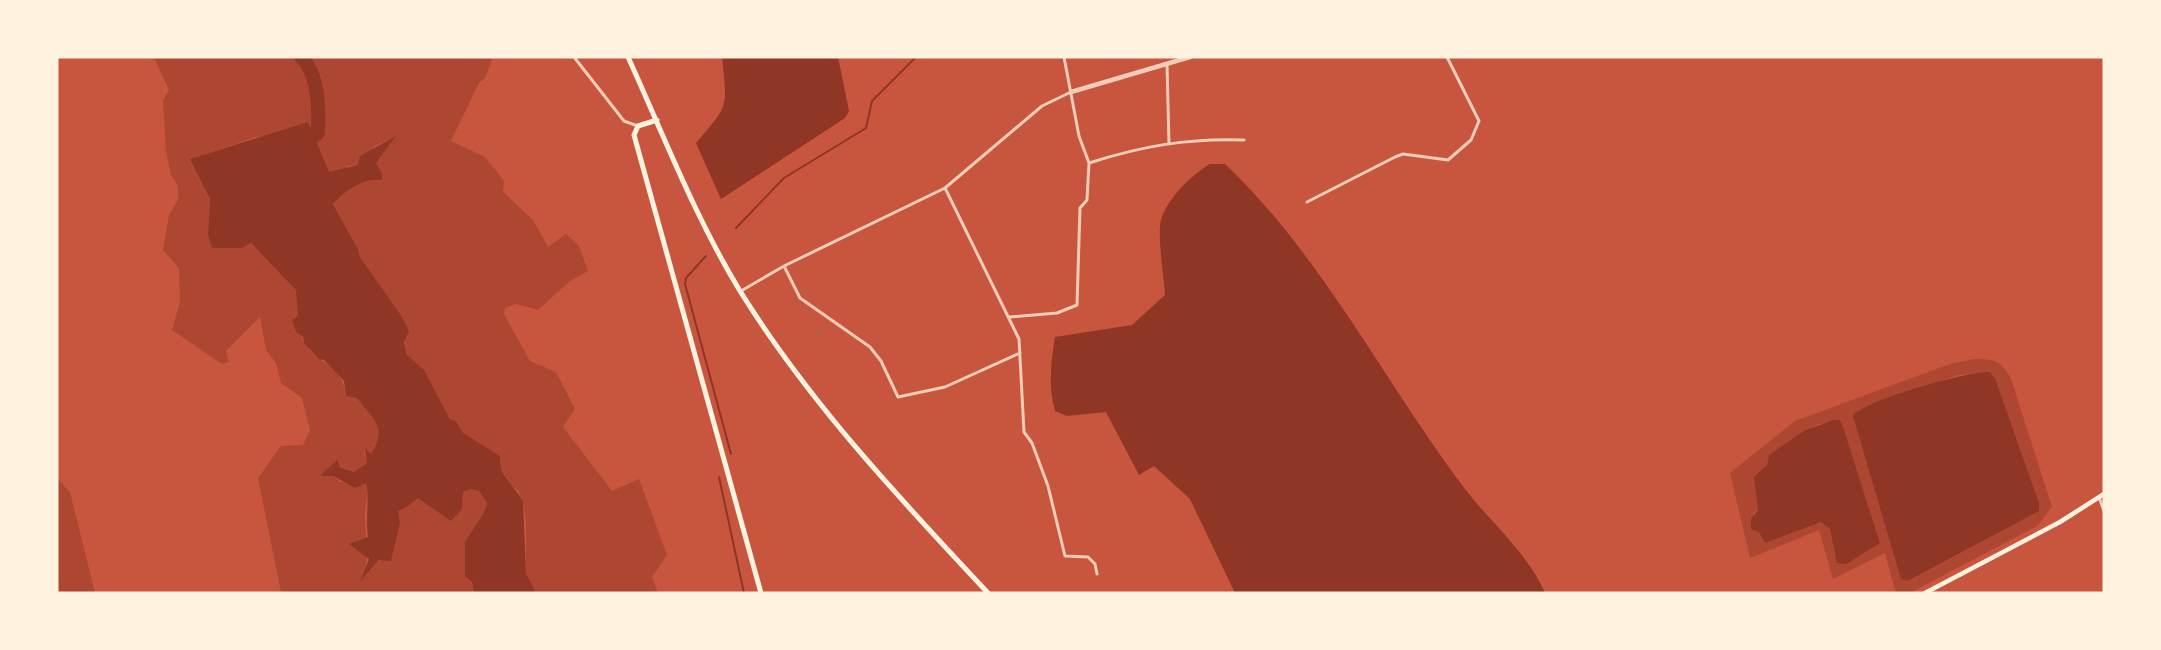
<svg xmlns="http://www.w3.org/2000/svg" width="2161" height="650" viewBox="0 0 2161 650" font-family="'Noto Sans',sans-serif">
<rect width="100%" height="100%" fill="#c8553d"/>
<!-- green -->
<path fill="#ae4732" fill-rule="evenodd" d="M154 57H493L485 78 479 83 451 141 485 157 504 181 503 192 533 220 548 247 566 234 579 246 588 271 570 281 538 310 516 304 505 308 504 314 530 361 556 372 575 409 563 427 612 491 639 479 667 555 652 577 658 593H536L526 573V521L523 501 518 490 510 486 499 463 500 456 462 432 456 421 450 419 424 370 407 355 400 314 360 257 358 249 333 203C346 191 364 178 382 180V174L375 164 395 137 375 146 358 165 347 166 343 171 329 172 256 137 191 159 210 199 208 235 212 248 250 243C260 253 291 280 296 290 303 305 295 331 305 344 321 366 342 364 346 396L357 398C373 420 388 426 371 454L366 449 364 450 367 463 354 472 340 466 337 461 321 476H333L340 482H366C369 496 364 506 365 520 366 547 371 552 362 580L380 560 397 511 407 507 418 497 462 509 463 492 470 489 479 491 487 502 483 514 465 543 474 593H277L281 592 258 478 281 446 303 445 310 430 302 398 281 383 276 363 266 350 260 317 226 351 229 362 222 364 172 330 180 302 179 268 163 250 169 215 178 200V186L171 175 166 151 163 100 169 90Z
M1974 359C1993 359 1999 360 2010 376L2052 507 2037 526 1910 593H1896L1885 553 1833 579 1819 530 1750 558 1730 473 1795 421 1950 364ZM1989 372 1995 378 2039 503V511L1909 581 1901 579 1859 410 1958 375ZM1840 420 1880 543 1830 529 1821 522 1765 543 1753 513 1758 510 1769 455 1819 424Z
M57 478 70 492 95 593H57Z"/>
<!-- water -->
<path fill="#8f3625" d="M722 57H838L849 111 845 118 721 199 696 143C730 103 727 109 722 57Z
M308 122 329 172 358 165 360 156 396 136 376 163 382 174V180C364 178 346 190 333 204L358 249 360 257 400 314 409 331 404 342 407 355 424 370 450 419 456 421 462 432 500 456C498 476 515 486 523 501L526 573 536 593H474L472 582 465 576V542L483 514 487 503 479 491 470 489 463 492 462 509 451 521 418 498 407 507 398 511 400 523 391 561 379 560 360 582 369 559 349 544 368 537C365 518 370 501 366 483L355 488 333 476H320L337 460 340 467 354 472 367 463 365 448 371 454C388 426 373 420 357 398L346 396 344 381 324 360 319 359 304 343 303 337 296 332 292 320 298 316 296 290 251 243 242 248H212L208 235 210 199 190 159Z
M1210 164H1225C1322 256 1385 383 1465 489 1492 524 1527 552 1545 593H1235L1190 499 1154 466 1139 475 1106 412 1067 416 1055 411C1048 388 1051 361 1055 337L1132 325 1165 295C1164 278 1157 235 1161 220 1167 199 1191 175 1210 164Z
M1989 372 1995 378 2039 503V511L1908 581 1901 579 1853 416C1862 401 1968 371 1989 372Z
M1833 420H1840L1843 427 1880 543 1846 564 1837 563 1830 529 1821 522 1765 543 1759 532 1751 529V519L1758 510 1754 477 1767 465 1769 455 1804 431Z"/>
<g fill="none" stroke-linecap="round" stroke-linejoin="round">
<!-- stream -->
<path stroke="#8f3625" stroke-width="2" d="M736 228 784 178 866 128 872 101 916 57
M706 256 686 278 685 284 731 454
M719 477 744 593"/>
<!-- river -->
<path stroke="#8f3625" stroke-width="14" d="M300 147 318 133C319 109 319 74 301 57"/>
<!-- minor -->
<path stroke="#f1ccb7" stroke-width="3" d="M574 57 624 121 638 126
M1064 57 1079 136 1089 163C1142 146 1188 138 1244 140
M1167 64 1169 144
M945 188 1019 339 1024 432 1032 443 1048 486 1065 556 1088 557 1095 564 1097 574
M1307 202 1395 157 1403 154 1448 160 1471 140 1479 121 1447 57
M784 266 800 298 870 347 881 361 898 397 945 387 1020 353
M741 291 784 266 945 188 1042 106 1071 92
M1010 317 1057 313 1077 305 1080 208 1087 200 1089 163
M2099 497 2104 511"/>
<!-- tertiary -->
<path stroke="#f1ccb7" stroke-width="4.5" d="M1071 92 1190 57"/>
<!-- secondary -->
<path stroke="#fff3e0" stroke-width="4.5" d="M1925 593 2060 522 2104 494"/>
<!-- trunk -->
<path stroke="#fff3e0" stroke-width="5" d="M628 57C664 136 695 217 740 291 809 402 899 498 988 593
M657 120 638 126 634 135 761 593"/>
</g>
<!-- border -->
<rect width="2161" height="650" fill="none" stroke="#fff3e0" stroke-width="117"/>
</svg>
